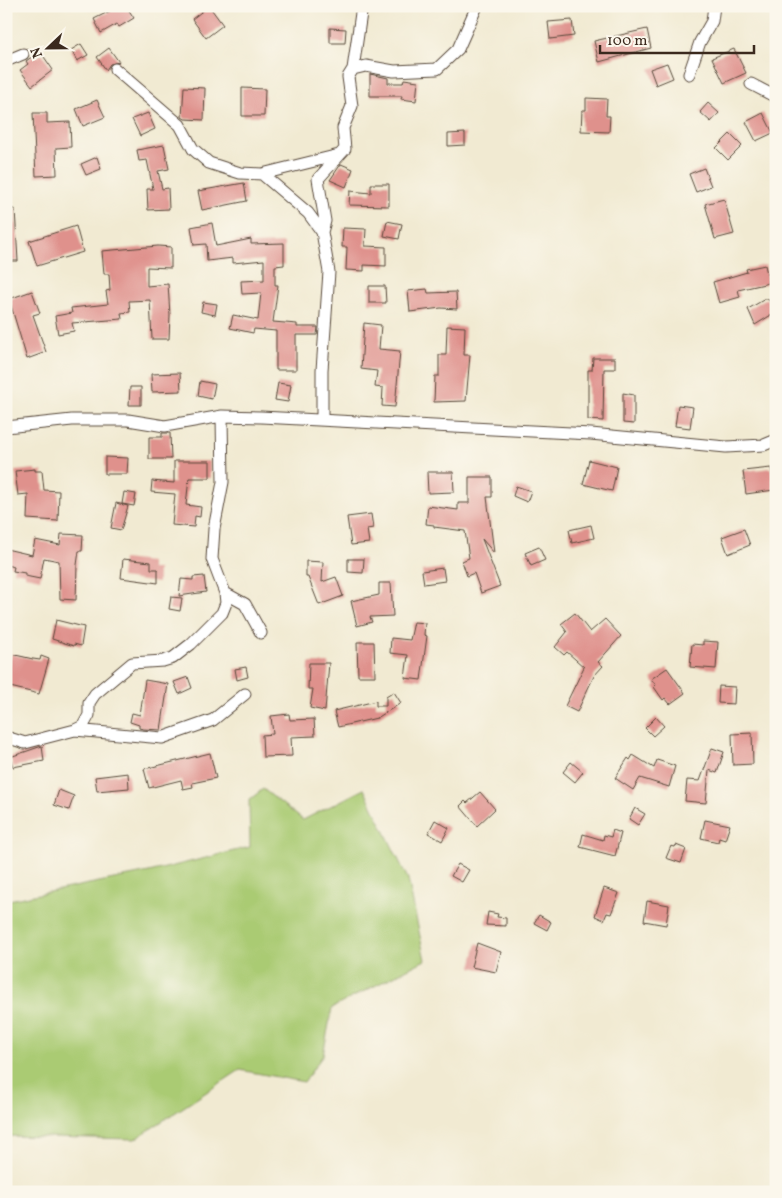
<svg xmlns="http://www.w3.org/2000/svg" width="782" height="1198" viewBox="0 0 782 1198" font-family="Vollkorn,serif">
<rect width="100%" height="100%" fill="#fbf7ec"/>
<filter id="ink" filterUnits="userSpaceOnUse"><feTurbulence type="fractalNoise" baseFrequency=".02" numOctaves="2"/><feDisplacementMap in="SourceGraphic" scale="10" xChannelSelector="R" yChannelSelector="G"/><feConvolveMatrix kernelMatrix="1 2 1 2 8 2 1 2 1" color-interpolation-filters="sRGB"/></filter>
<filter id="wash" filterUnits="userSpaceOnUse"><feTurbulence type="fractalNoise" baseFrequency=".0096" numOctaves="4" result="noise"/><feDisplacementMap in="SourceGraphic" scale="20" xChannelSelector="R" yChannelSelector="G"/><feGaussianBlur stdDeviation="1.12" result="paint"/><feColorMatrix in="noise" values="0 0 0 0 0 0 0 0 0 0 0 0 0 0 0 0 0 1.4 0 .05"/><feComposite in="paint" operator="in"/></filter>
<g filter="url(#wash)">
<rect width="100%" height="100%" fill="#f1ead2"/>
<!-- green -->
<path fill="#aacb73" stroke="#727a48" d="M263 789 303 820 364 789 408 879 425 960 332 1008 323 1055 304 1082 240 1070 135 1139 6 1136V894L9 900 149 872 250 847 249 800Z"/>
<g id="blocks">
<!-- building -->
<path fill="#df918c" d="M114 6 128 9 134 18 119 27 117 24 101 33 94 19 110 11 108 9Z
M209 6 223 25 206 38 192 19Z
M572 20 574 36 550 39 548 22Z
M330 28 346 29 345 43H330Z
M647 29 651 48 599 62 594 41Z
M81 44 88 55 77 61 71 50Z
M109 48 119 62 110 64 106 70 97 57Z
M734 49 746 73 724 83 712 58Z
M36 54 38 57 42 54 53 70 32 86 20 70 28 64 26 61Z
M667 63 673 78 656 85 650 69Z
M370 74 388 78V83H403L404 79 418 81 416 101 401 99 402 96H370Z
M184 87 205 88 204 120 185 119 182 117Z
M242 88 265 89 264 116H242Z
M586 98 607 99 606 116H610L609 132 581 131 582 110H586Z
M97 100 105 117 83 126 76 109Z
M708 103 719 113 711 122 700 112Z
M33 113H47V123L70 122 71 147 56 148 57 175 36 176Z
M148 113 155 129 140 136 132 119Z
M763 113 773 133 756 141 746 122Z
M465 133V145L448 146V134Z
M730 134 742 146 728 160 716 148Z
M164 145 169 169 158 171 162 189 168 188 169 209 148 210 147 189H153L147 160 139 161 137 150Z
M97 157 101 169 86 175 81 164Z
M341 164 353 169 346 187 330 180Z
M704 168 711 186 696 192 689 174Z
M244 183 247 201 202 210 198 191Z
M371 184H389V206L349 205 350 191 371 193Z
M724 199 734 234 715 239 705 204Z
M6 209H15L18 261H6Z
M387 221 402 224 399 239 384 236Z
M212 223 216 246 251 239V244L284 243V265L275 266V285H278L273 322 297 324V327H318L317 335H296V370H276V331L254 329 253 333 230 328 233 315 258 320 261 293 242 294 241 281 264 280V260L233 263V258L207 261 206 244 194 245 191 227Z
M76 226 83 252 37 266 29 241Z
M343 228 366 229 365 246 386 247V266L364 265V271L346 270 347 247H342Z
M158 246 171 247V268L147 267V286L168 284 170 315 169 339H152L150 300 129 301 130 312 121 313 122 319 72 323 74 331 58 334 55 316 72 313 71 308 108 304 106 291 110 290 109 274H104L102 251Z
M765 265 769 283 738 290 740 297 719 303 713 282 747 272 746 269Z
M369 286H385L386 303H369Z
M427 289 428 293 456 292 457 309 441 308 410 312 408 291Z
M32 291 40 313 33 315 46 352 27 359 9 299Z
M765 299H768L776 312 755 325 748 309Z
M203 302 217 304 215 315 201 312Z
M364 323 381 325 379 349 400 351 395 407 382 406 383 388 375 387 377 371 361 369Z
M447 326 465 327 464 355H470L466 401 434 402 435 376H439V355H446Z
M593 358H615V369H604L603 421 588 420V370H592Z
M180 373 181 391 152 392 151 374Z
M200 381 215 384 212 399 198 396Z
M278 383 291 385 288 402 275 400Z
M130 387H141V405H129Z
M623 393 634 395V424L623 423Z
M678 405 693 407 690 428 675 426Z
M162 433H170L171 459H149V437H162Z
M105 457 128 458 127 474H105Z
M589 460 617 467 612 491 583 484Z
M174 461H210V478H189L186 505 201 507 200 517 195 516 194 527 172 525 175 494 151 492 152 481 174 483Z
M771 468 774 490 746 494 743 471Z
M35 469V471H42L44 490 59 491 58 521 27 519 28 494 18 495 15 471Z
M427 472H453L454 492 428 493Z
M469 477H492V497H487L494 553 482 539 500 586 481 593 474 573 467 576 462 561 469 558 465 531 434 527V525L426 524 428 506 458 510V503H469Z
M516 486 531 491 527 502 513 496Z
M124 492 136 494 134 506 122 504Z
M116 503 128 506 121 530 111 528Z
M371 514 373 528 367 529 369 543 351 545 347 517Z
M591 525 594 538 572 543 569 530Z
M744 529 750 545 728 554 722 537Z
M61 534 83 535 82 551H79L77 565 76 600 60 599 59 561 44 558 40 579 25 576V573L13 571 14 567 6 565V549L32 555 35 540 60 545Z
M539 547 545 560 531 566 525 553Z
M123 559 151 562V569H158V583L121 578Z
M348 559H364L363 573 348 572Z
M306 561 323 562 322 582 336 577 343 596 319 605 308 577H306Z
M443 568 445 581 424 584 422 571Z
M204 576 206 592 179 596 181 579 193 580V577Z
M379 583H391L393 616 370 617 372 622 357 626 351 601 379 595Z
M171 597 182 598 180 611 169 609Z
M575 613 590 632 605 619 621 636 598 662 603 666 594 676 577 712 565 706 584 667 567 652 564 655 555 647 567 632 561 624Z
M56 620 84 627 81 646 74 644V646L52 639Z
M414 622 425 623 424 635 427 636 421 680 405 678 408 655 390 653 391 638 410 640Z
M703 641 718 642 716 669 690 667 692 644 703 645Z
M357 642H374L375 676H358Z
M11 654 33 659 40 660 41 656 49 659 39 694 6 686V674Z
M309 663H329L325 711 310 708 313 689H308Z
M246 667 248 677 237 680 235 669Z
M667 668 685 693 670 704 665 698 663 700 654 687 656 685 651 679Z
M188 677 192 688 179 694 174 682Z
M145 680 168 684 161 730 143 729 139 728V725L130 722 132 713 140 715Z
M719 686 735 687 734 704 718 703Z
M394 692 401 703 377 718 338 727 334 711 376 701V706H386V697Z
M289 714 290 720 314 719 315 736 291 737 292 756 263 757 262 735 273 734 271 716Z
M656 717 664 726 653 736 645 728Z
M752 733 753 764 733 765 732 734Z
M42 746 44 761 13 767 10 757Z
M712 748 724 752 717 773 709 770 706 803 685 801 687 780 700 781Z
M210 753 216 778 192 783 193 787 183 789 181 780 149 788 144 769Z
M633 755 654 768 657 760 675 766 669 787 640 778 633 790 615 778 628 758 630 760Z
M571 762 583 772 575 782 563 772Z
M128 773 129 788 97 791 95 777Z
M59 790 74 796 69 810 54 805Z
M480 792 495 809 477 826 460 806 465 801 467 803Z
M635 808 645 814 638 825 629 819Z
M435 820 449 828 442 841 428 833Z
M705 820 730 825 725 840 719 838 718 842 701 838Z
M613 830 621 833 615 856 580 847 583 834 603 840 604 835 611 837Z
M676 845 686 849 681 863 666 858 671 846 675 847Z
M458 864 469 870 462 882 451 876Z
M604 888 619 893 611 914 607 913 604 920 595 916Z
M647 901 669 905 666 925 644 921Z
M488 912 498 914 497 917 506 918V926L486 925Z
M539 915 551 922 547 930 534 923Z
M477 943 501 952 496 972 471 967Z"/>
</g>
</g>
<g filter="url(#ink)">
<use href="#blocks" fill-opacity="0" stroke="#564739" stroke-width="1"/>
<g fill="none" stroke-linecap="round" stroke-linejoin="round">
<!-- minor casing -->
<g stroke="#564739" stroke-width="13">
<path id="minor" d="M6 61 23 54
M115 69 180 125 193 149 209 163 240 173 262 174 339 155
M353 69 366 66 394 71 437 69 458 49 477 6
M689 74 700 42 712 21 714 6
M751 84 776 97
M262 174 308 213 322 232
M322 419V370L329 272 322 232 325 221 318 179 345 149 343 128 352 106 348 77 353 69 362 6
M6 427 72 420H128L165 426 222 416 261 417 591 434 726 447 764 445 776 440
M225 593 245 604 261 633
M75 730 162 738 213 720 245 694
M6 737 25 743 75 730 83 726 89 715V703L95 694 132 663 163 661 173 658 191 644 222 613 226 603 225 593 212 559 214 529 223 482 222 416"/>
</g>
<!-- minor -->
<use href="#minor" stroke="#fff" stroke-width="11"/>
</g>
</g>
<!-- margin -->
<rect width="782" height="1198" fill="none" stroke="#fbf7ec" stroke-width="25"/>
<!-- north arrow -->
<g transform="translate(48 48) rotate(248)" stroke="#fbf7ec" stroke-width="4" paint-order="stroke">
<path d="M0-4L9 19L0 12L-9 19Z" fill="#3b2a1e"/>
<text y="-8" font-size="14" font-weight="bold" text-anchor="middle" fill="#3b2a1e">N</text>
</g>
<!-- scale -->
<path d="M600 45v8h154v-8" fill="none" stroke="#3b2a1e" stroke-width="2.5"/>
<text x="607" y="45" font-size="15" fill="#3b2a1e" stroke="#fbf7ec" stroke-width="4" paint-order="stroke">100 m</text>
</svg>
